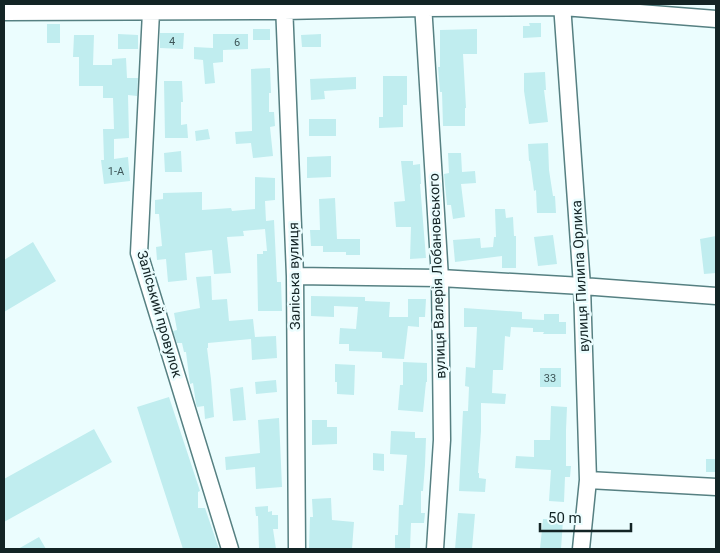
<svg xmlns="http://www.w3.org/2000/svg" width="720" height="553" viewBox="0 0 720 553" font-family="Roboto,sans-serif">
<rect width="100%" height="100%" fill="#ebfdfe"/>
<!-- building -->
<path fill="#c0edef" d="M529 23H541V37L523 38V26H530Z
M47 24H60V43H47Z
M253 29H270V40H253Z
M477 29V54H463L466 108H465V126H443L442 92H440L438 67H440V30Z
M160 33H184L183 49 160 48Z
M118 34 138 35V49H118Z
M213 34H248V49L223 50V62L213 63 215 83 205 84 203 60 194 59V47L213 48Z
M321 34V47H302L301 35Z
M74 35H94L93 65H112V59L126 58 127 78H138L137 96 128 95 129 138 114 139V159L128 157 130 181 104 184 101 160H104L103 129H114L113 98H103V86H79V57H73Z
M270 68 271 93H269V112H274L275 126 270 127 273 156 253 158 251 143 236 144 235 132 252 131 251 69Z
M545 72 546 90H544L548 122 529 124 524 91V73Z
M383 76H407V105H403V127L379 128V117H383Z
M356 77V89L324 91 325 99 311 100 310 79Z
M164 81H182L183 102H181V125L187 124 188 138H165Z
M309 119H336V136H309Z
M208 129 210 139 196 141 195 131Z
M548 143 549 170 553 196H555L556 213H537L536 190 534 191 530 161H529L528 144Z
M181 151 182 172H165L164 153Z
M448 153H461L462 172 475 171 476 183 461 184 465 217 453 219 451 205H447L444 174 449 173Z
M331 156V177L307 178V157Z
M401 161H413V165L420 164 421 184H420L426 258 410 259 411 227H396L394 202 405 201Z
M255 177 275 178V200L265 201 266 221 274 220 277 282H281L282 311H258L257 254H263V251H267L265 229 243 231 244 236 227 237 231 273 214 274 212 250 185 253 187 280 168 282 166 259 157 260 156 247 162 246 159 214H155V200L163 199V193L202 192V210L231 208 232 211 255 209Z
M335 198 337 239H360V255H346V252H323V246H311L310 230H320L319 199Z
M495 209H505L506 218 513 217 514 236H516V268H502V256L455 262 453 240 480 238 481 248 493 247 494 237H496Z
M553 235 557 264 538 266 534 237Z
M716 236V273L704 274 700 239Z
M33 242 56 281 4 312V260Z
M211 276 212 300 227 299 229 321 253 319 255 337 276 336 277 358 252 360 251 339 208 343V348H207L211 379 214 417 205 419 204 406 197 407 196 404 193 383 190 384 186 352H184L182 343H177L173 331 177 330 174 313 200 308 196 277Z
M311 296 365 297V301L390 302 389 317H408V299H426L425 317H419V327L408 326 404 359 382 358V352L349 351V344H339L340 328 356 329 358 307 334 306V317L311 316Z
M464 308 522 312V319L544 320V314H559V322H566V334H543L544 332H533V328L511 327 510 337 505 336 503 370H493L492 393 506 394 505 404 481 403V431L478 473H479V478L486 479 485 492 459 491 463 411H468L469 387 465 386 466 367 475 368 477 327H464Z
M403 362 427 363V382H426L423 412 398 410 400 385H403Z
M335 364 355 365 354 395 337 394V382H335Z
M540 368H561V387H540Z
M276 380 277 392 256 394 255 382Z
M243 387 246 420 233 421 230 389Z
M169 397 200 491 198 492V508H205L219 549H183L137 407Z
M551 406 567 407 566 430V466H571L570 477H565L564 502 549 501 551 470 515 468 516 456 534 457V440H550Z
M279 418 282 487 256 489 255 467 226 470 225 457 260 453 258 420Z
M312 420H327V427H337V444L312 445Z
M94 429 112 462 4 522V479Z
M391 431 415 432V438H426L425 465 423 491H421V513H425L424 523H411L410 549H395V535H398L399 505H403L407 455 390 454Z
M373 453 384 454V471L373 470Z
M706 459H716V472H706Z
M331 498 332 520 354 522 352 549H309L310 517H313L312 499Z
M268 506V512L272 511V515H278V529H273L276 549H259L258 516H256L255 507Z
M458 513 475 514 472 549H455Z
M543 519 563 520 561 549H540Z
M39 537 46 549H18Z"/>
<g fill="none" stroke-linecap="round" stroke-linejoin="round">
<!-- minor casing -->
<g stroke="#568082" stroke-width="19">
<path id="minor" d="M284 4 295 276 297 549
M423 4 440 278 442 440 435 549
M562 4 582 286 588 480 581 549
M4 12 284 11 423 8 563 7 716 19
M151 12 139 253 230 549
M295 276 440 278 582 286 716 296
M588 480 716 487"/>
</g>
<!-- minor -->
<use href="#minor" stroke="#fff" stroke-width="16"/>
</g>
<g text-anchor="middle" stroke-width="5" stroke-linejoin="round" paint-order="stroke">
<!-- number labels -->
<g font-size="11" fill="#3e5658">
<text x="172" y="45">4</text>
<text x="237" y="46">6</text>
<text x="116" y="175">1-А</text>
<text x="550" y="382">33</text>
</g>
<!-- street labels -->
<g font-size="14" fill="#132425" stroke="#ebfdfe">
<text transform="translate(294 276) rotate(-91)" y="5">Заліська вулиця</text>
<text transform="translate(437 276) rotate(-92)" y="5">вулиця Валерія Лобановського</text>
<text transform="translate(580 276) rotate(-93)" y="5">вулиця Пилипа Орлика</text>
<text transform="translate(160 314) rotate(74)" y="5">Заліський провулок</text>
</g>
</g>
<!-- border -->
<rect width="720" height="553" fill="none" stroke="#132425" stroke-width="10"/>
<!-- scale -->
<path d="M540 523v8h91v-8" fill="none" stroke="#132425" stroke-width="2.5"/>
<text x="548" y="523" font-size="15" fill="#132425" stroke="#ebfdfe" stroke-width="4" paint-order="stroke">50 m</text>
</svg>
